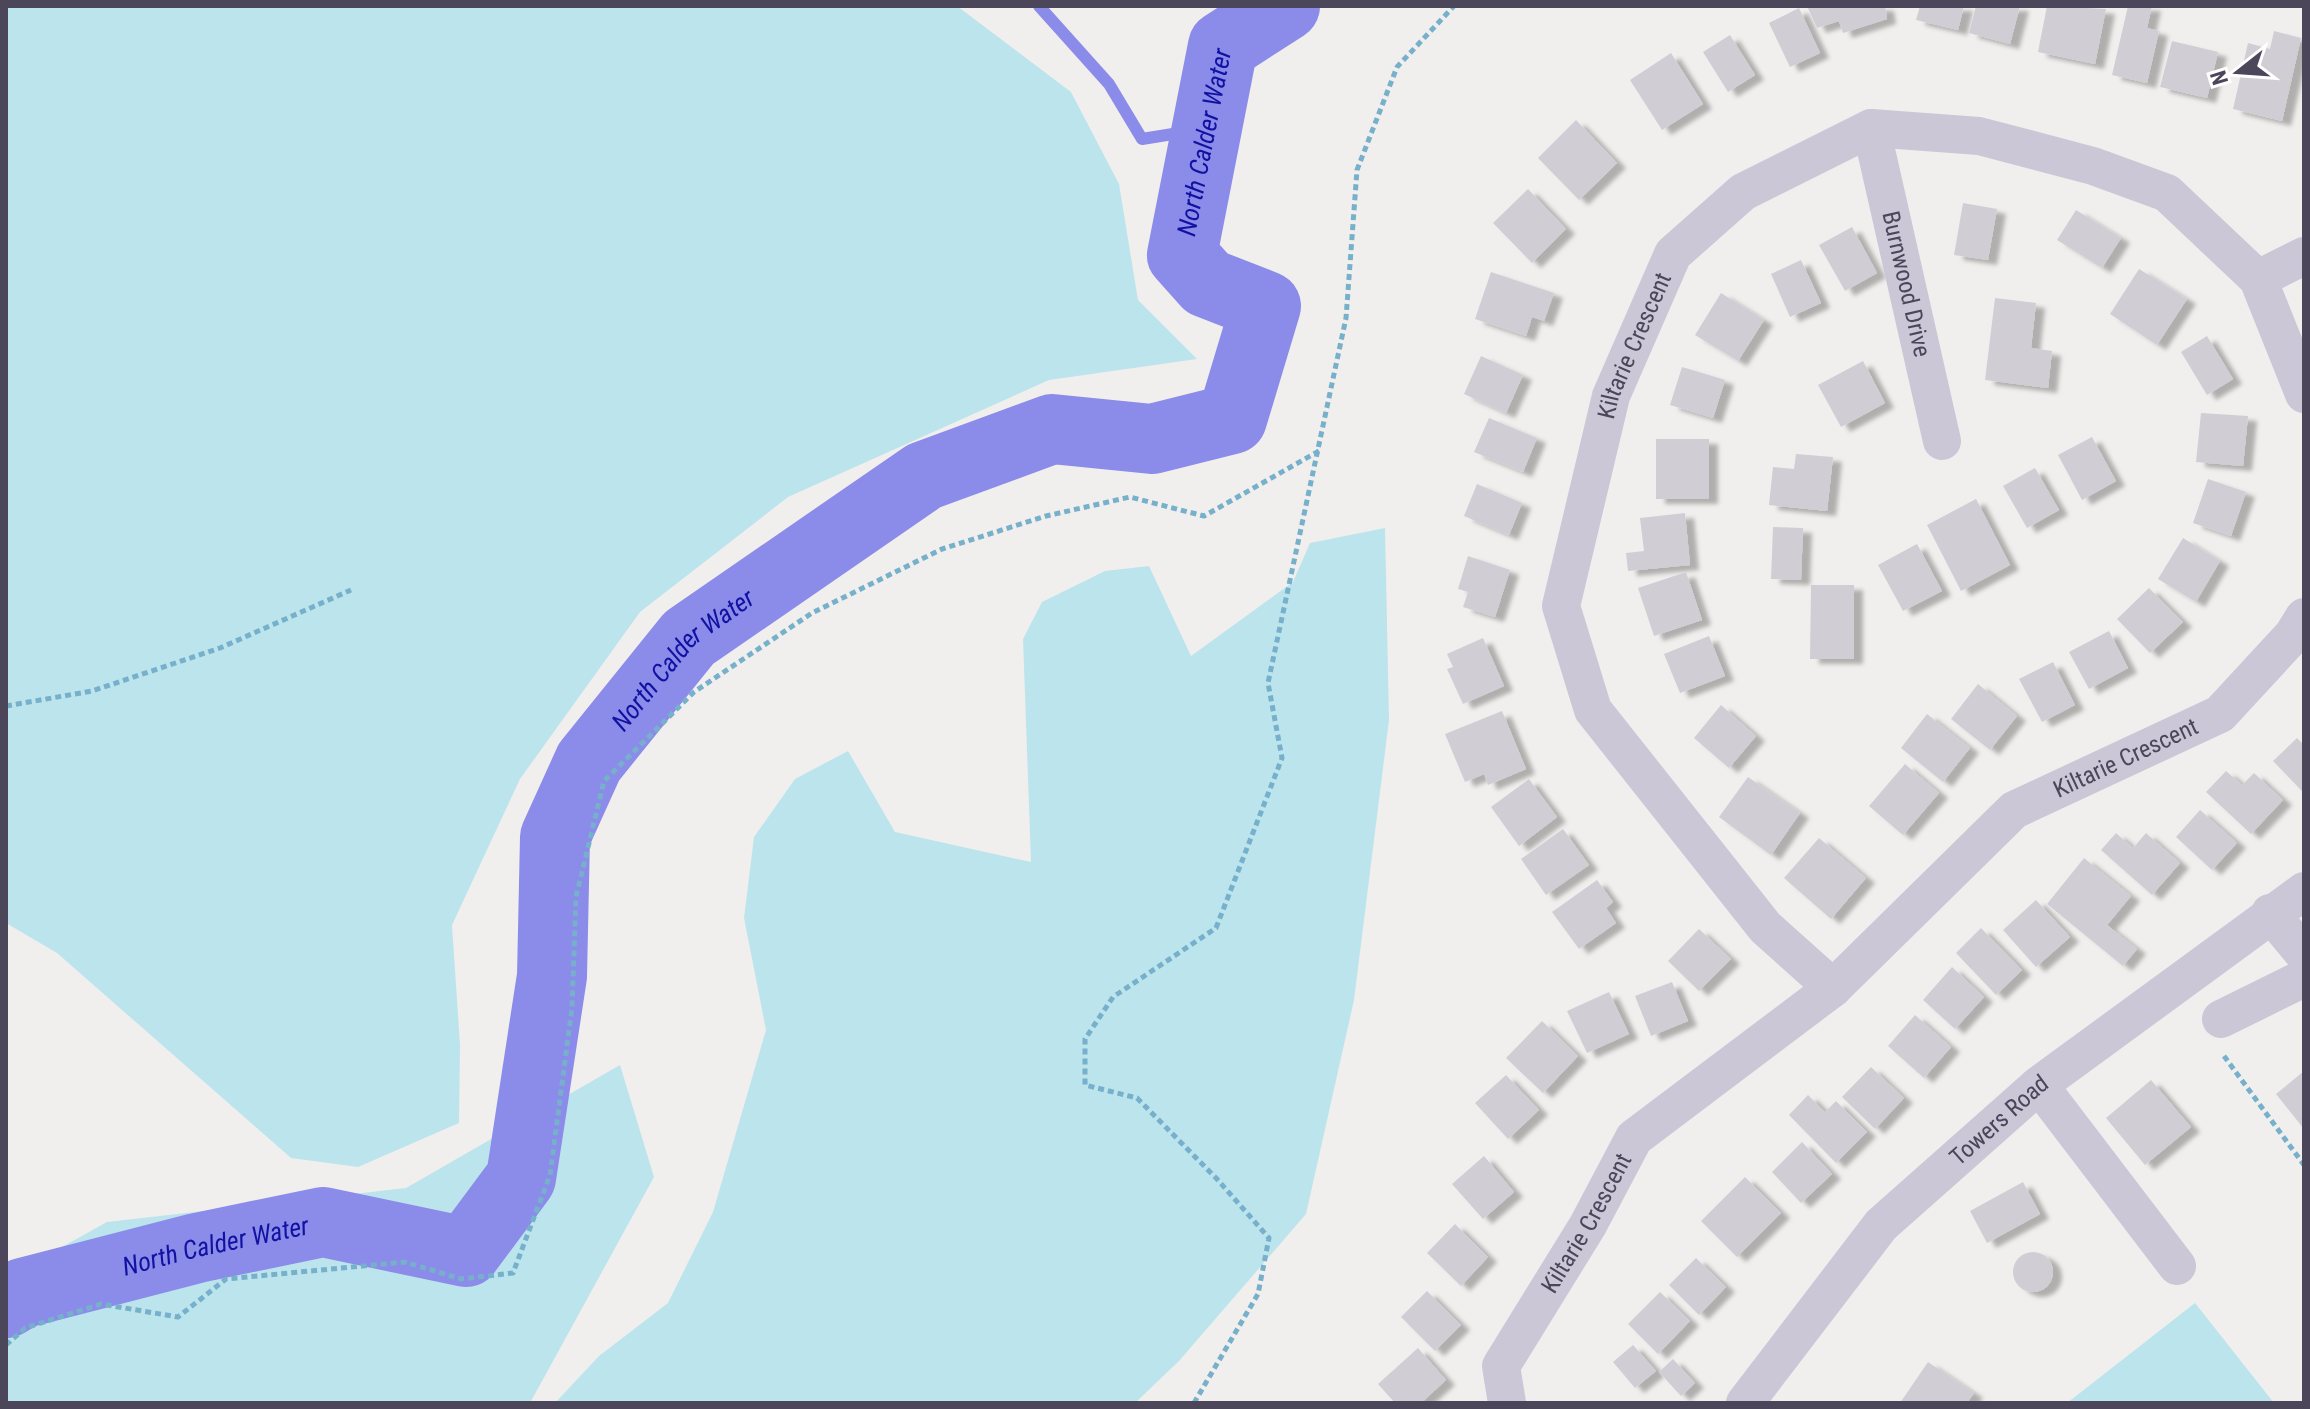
<svg xmlns="http://www.w3.org/2000/svg" width="2310" height="1409" viewBox="0 0 2310 1409" font-family="'Roboto Condensed',sans-serif">
<defs>
<filter id="shadow"><feDropShadow dx="9" dy="5" stdDeviation="2" flood-color="#0004"/></filter>
</defs>
<rect width="100%" height="100%" fill="#f0efed"/>
<!-- green -->
<path fill="#bce4ed" d="M6 6H957L1071 92 1119 184 1138 300 1197 359 1049 380 788 497 640 612 520 779 452 925 460 1045 459 1123 358 1167 291 1158 57 953 6 923Z
M1385 528 1389 720 1354 1000 1306 1214 1179 1361 1135 1403H555L599 1356 668 1303 713 1212 766 1030 744 918 754 837 795 779 848 751 895 832 1031 862 1023 639 1042 602 1105 571 1149 566 1191 656 1293 582 1310 543Z
M620 1065 654 1177 530 1403H6V1278L107 1222 406 1188Z
M2195 1303 2274 1403H2067Z"/>
<g fill="none" stroke-linecap="round" stroke-linejoin="round">
<!-- stream -->
<path stroke="#8b8be9" stroke-width="12" d="M1039 6 1109 84 1142 139 1204 129"/>
<!-- river -->
<path stroke="#8b8be9" stroke-width="70" id="s1" d="M6 1303 23 1293 197 1248 323 1222 466 1252 521 1178 552 976 555 837 589 762 689 638 924 476 1052 429 1152 439 1232 419 1266 306 1207 283 1182 255 1223 46 1285 6"/>
</g>
<!-- building -->
<path fill="#d1cdd5" filter="url(#shadow)" d="M1807 6H1885L1887 19 1843 33 1839 21 1817 28Z
M1920 6H1964L1958 30 1916 20Z
M1976 6H2020L2010 44 1969 33Z
M2047 6 2106 9 2095 64 2038 52Z
M2128 6H2152L2147 28 2159 31 2147 83 2112 75Z
M1799 8 1820 53 1790 67 1769 23Z
M2274 31 2301 38 2282 121 2233 109 2248 43 2270 49Z
M1730 35 1755 75 1728 92 1703 52Z
M2172 41 2218 52 2207 98 2160 87Z
M1671 53 1703 104 1662 130 1630 80Z
M1576 120 1617 163 1579 200 1538 158Z
M1528 189 1566 229 1532 263 1493 223Z
M1963 203 1997 209 1988 260 1954 255Z
M2076 210 2121 238 2102 268 2057 240Z
M1852 227 1877 273 1845 291 1819 245Z
M1801 260 1821 303 1790 317 1771 274Z
M2139 269 2187 299 2157 345 2110 314Z
M1491 272 1554 293 1544 321 1532 317 1526 336 1475 319Z
M1721 293 1764 320 1738 361 1695 335Z
M1995 298 2036 303 2031 348 2052 351 2048 388 1985 380Z
M2207 336 2233 379 2207 395 2181 352Z
M1481 356 1523 375 1506 413 1464 394Z
M1863 361 1885 403 1841 427 1818 385Z
M1682 367 1725 380 1713 418 1670 405Z
M2201 413 2248 416 2243 466 2196 462Z
M1489 418 1537 438 1523 472 1474 452Z
M2092 437 2116 481 2082 500 2058 455Z
M1656 439H1709V499H1656Z
M1796 454 1833 457 1827 511 1769 505 1773 467 1794 469Z
M2035 468 2059 510 2027 528 2003 486Z
M2208 479 2246 492 2231 536 2193 523Z
M1477 484 1522 503 1509 535 1464 516Z
M1976 499 2010 565 1961 591 1927 525Z
M1685 513 1690 565 1628 571 1626 553 1644 551 1640 518Z
M1773 527 1803 528 1801 580 1771 579Z
M2183 538 2220 561 2196 602 2158 579Z
M1917 544 1942 591 1903 611 1878 565Z
M1468 556 1510 570 1495 617 1463 607 1468 592 1458 589Z
M1686 572 1702 620 1654 636 1638 588Z
M1811 585H1854V659H1810Z
M2149 588 2183 622 2150 653 2117 619Z
M2109 631 2128 668 2089 689 2069 652Z
M1709 636 1725 676 1680 693 1664 654Z
M1483 638 1504 686 1463 704 1447 669 1453 667 1447 654Z
M2053 662 2075 705 2042 722 2019 679Z
M1978 684 2017 716 1990 750 1951 719Z
M1721 705 1756 736 1729 768 1694 738Z
M1502 711 1526 769 1488 785 1484 774 1465 782 1445 734Z
M1927 714 1970 748 1943 782 1901 748Z
M2297 738 2304 745 2302 791 2273 761Z
M1905 764 1939 793 1903 835 1869 806Z
M2226 771 2242 785 2254 773 2283 800 2251 834 2206 792Z
M1748 777 1800 813 1771 855 1719 817Z
M1529 779 1557 817 1519 846 1491 807Z
M2200 810 2237 843 2212 870 2176 837Z
M1563 829 1589 865 1546 895 1521 859Z
M2116 833 2133 848 2146 833 2180 863 2152 895 2101 850Z
M1819 838 1866 878 1831 919 1784 878Z
M2084 858 2131 896 2107 925 2137 949 2123 966 2047 904Z
M1597 880 1613 902 1606 908 1616 923 1579 949 1552 912Z
M2036 900 2070 937 2036 967 2003 930Z
M1981 928 2022 970 1996 995 1956 953Z
M1699 929 1731 959 1699 991 1668 961Z
M1952 967 1984 997 1955 1029 1923 1000Z
M1672 982 1688 1021 1651 1036 1635 996Z
M1609 992 1629 1034 1587 1053 1567 1011Z
M1915 1015 1951 1047 1924 1078 1888 1046Z
M1542 1021 1578 1056 1543 1093 1506 1058Z
M1871 1067 1904 1098 1875 1129 1842 1097Z
M2304 1071V1129L2276 1094Z
M1506 1075 1539 1110 1508 1139 1475 1103Z
M2151 1080 2191 1127 2145 1165 2106 1118Z
M1808 1095 1825 1112 1836 1101 1867 1132 1836 1163 1789 1115Z
M1802 1142 1832 1174 1801 1203 1772 1172Z
M1484 1156 1514 1192 1483 1219 1452 1184Z
M1745 1177 1781 1213 1737 1257 1701 1221Z
M2023 1182 2040 1214 1987 1243 1970 1211Z
M1455 1224 1488 1257 1461 1286 1427 1253Z
M2013 1272a20 20 0 1 1 40 0a20 20 0 1 1-40 0Z
M1696 1258 1726 1287 1699 1315 1669 1285Z
M1427 1291 1461 1325 1435 1351 1401 1317Z
M1660 1292 1690 1321 1658 1354 1628 1324Z
M1633 1345 1656 1371 1635 1388 1613 1362Z
M1418 1348 1446 1380 1421 1403H1395L1378 1384Z
M1673 1359 1695 1383 1681 1396 1659 1372Z
M1928 1362 1974 1393 1967 1403H1900Z"/>
<g fill="none" stroke-linecap="round" stroke-linejoin="round">
<!-- path -->
<path stroke="#76b0ca" stroke-width="5" stroke-dasharray="6 4" stroke-linecap="butt" d="M6 706 92 691 220 648 351 590
M2224 1056 2304 1165
M6 1345 25 1328 101 1304 178 1317 226 1279 405 1262 461 1279 513 1273 550 1175 572 1008 576 897 604 781 694 692 812 613 942 549 1046 516 1130 497 1204 516 1319 451
M1194 1403 1258 1294 1269 1238 1217 1179 1137 1098 1085 1085V1039L1113 997 1216 928 1282 758 1268 683 1346 318 1357 170 1397 67 1454 6"/>
<!-- minor -->
<g stroke="#cbc7d7" stroke-width="38">
<path id="s2" d="M1871 128 1942 441"/>
<path d="M2258 279 2304 256"/>
<path d="M2270 913 2304 954"/>
<path id="s3" d="M1833 988 1765 927 1593 710 1561 606 1611 396 1673 254 1743 192 1871 128 1979 136 2093 166 2167 193 2258 279 2304 394"/>
<path d="M2221 1019 2304 978"/>
<path d="M2039 1085 2177 1266"/>
<path id="s4" d="M1507 1403 1501 1366 1588 1225 1634 1138 1833 988 2014 810 2220 714 2293 635 2304 617"/>
<path id="s5" d="M1745 1403 1881 1225 2039 1085 2304 891"/>
</g>
</g>
<g text-anchor="middle" stroke-width="8" stroke-linejoin="round" paint-order="stroke">
<!-- street labels -->
<g font-size="24" fill="#4b465a" stroke="#fff">
<text dy="8" stroke="none"><textPath href="#s2" startOffset="160">Burnwood Drive</textPath></text>
<text dy="8" stroke="none"><textPath href="#s3" startOffset="748">Kiltarie Crescent</textPath></text>
<text dy="8" stroke="none"><textPath href="#s4" startOffset="928">Kiltarie Crescent</textPath></text>
<text dy="8" stroke="none"><textPath href="#s5" startOffset="382">Towers Road</textPath></text>
<text dy="8" stroke="none"><textPath href="#s4" startOffset="204">Kiltarie Crescent</textPath></text>
</g>
<!-- water labels -->
<g font-size="26" font-style="italic" fill="#1111a2" stroke="#fff">
<text dy="9" stroke="none"><textPath href="#s1" startOffset="2090">North Calder Water</textPath></text>
<text dy="9" stroke="none"><textPath href="#s1" startOffset="1132">North Calder Water</textPath></text>
<text dy="9" stroke="none"><textPath href="#s1" startOffset="218">North Calder Water</textPath></text>
</g>
</g>
<!-- border -->
<rect width="2310" height="1409" fill="none" stroke="#4b465a" stroke-width="16"/>
<!-- north arrow -->
<g transform="translate(2238 72) rotate(253)" stroke="#ffffff" stroke-width="6" paint-order="stroke">
<path d="M0-6L14 30L0 20L-14 30Z" fill="#4b465a"/>
<text y="-12" font-size="22" font-weight="bold" text-anchor="middle" fill="#4b465a">N</text>
</g>
</svg>
